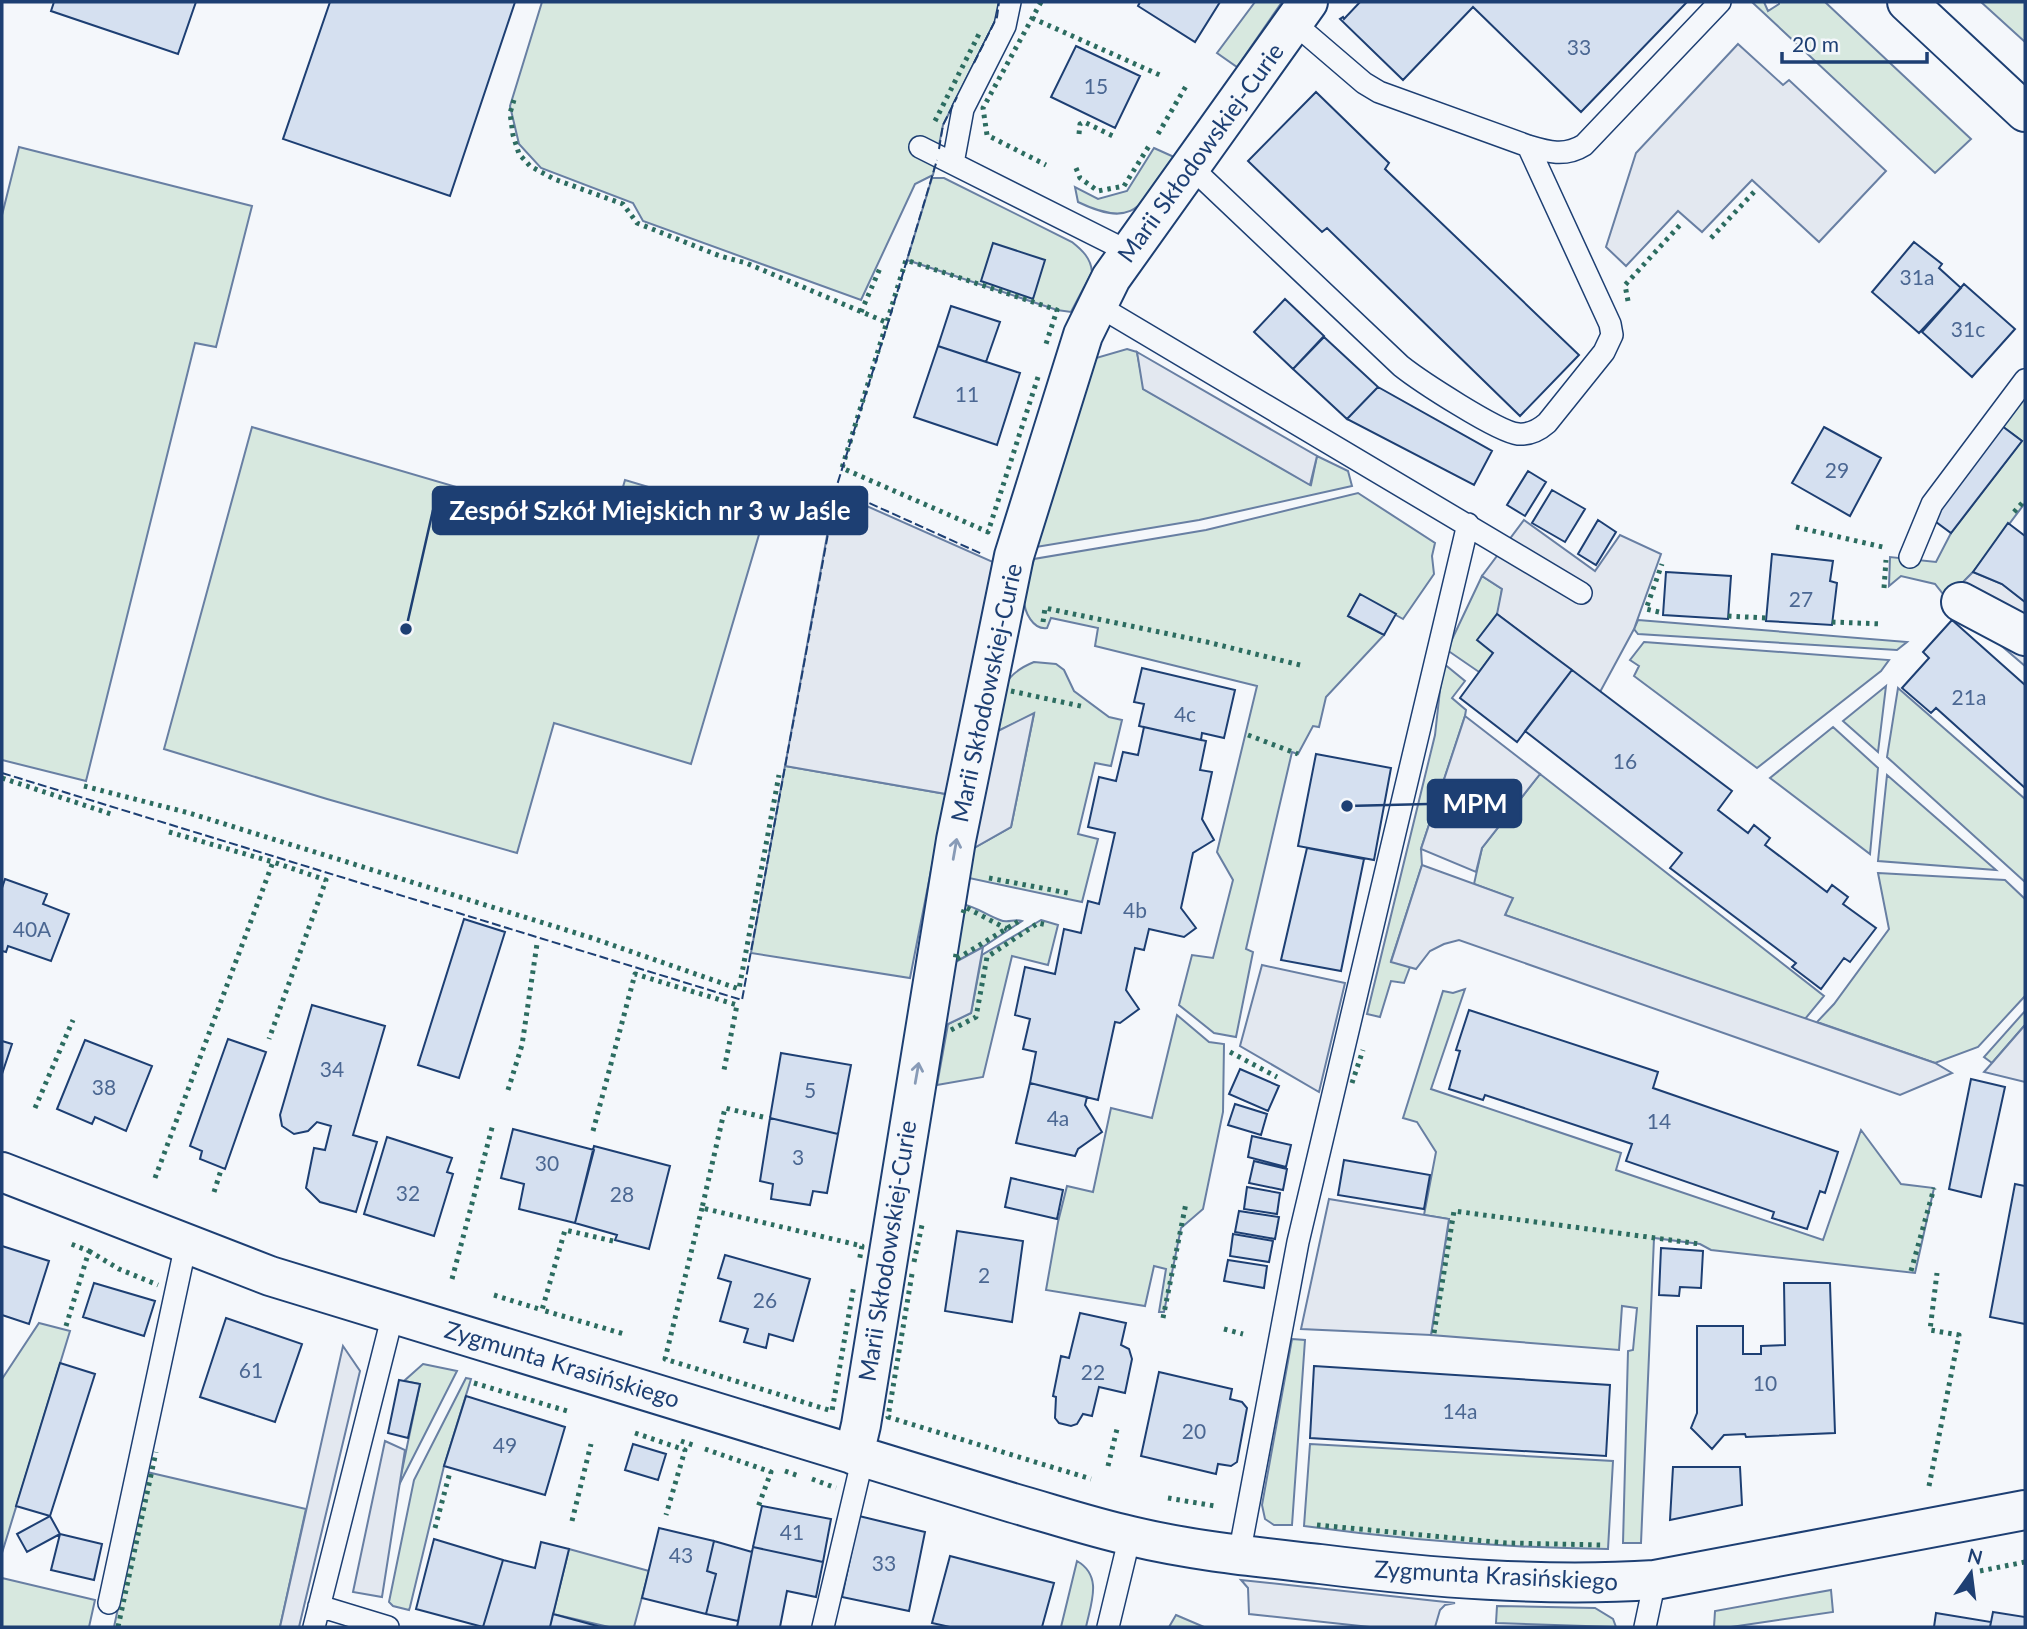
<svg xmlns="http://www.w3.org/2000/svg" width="2027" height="1629" viewBox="0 0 2027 1629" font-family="Lato,sans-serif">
<rect width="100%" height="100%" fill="#f4f7fb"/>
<!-- green -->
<path fill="#d7e8df" stroke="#687fa3" stroke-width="2" d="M542 2H999L997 17 943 125 933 175 915 184 861 300 643 221 633 203 541 168 519 144 510 106Z
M1255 2H1282L1237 67 1217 53Z
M1755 2H1764L1768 11 1779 4V2H1825L1971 139 1935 173 1753 3Z
M1981 2H2025V42Z
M19 147 252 206 216 347 195 343 86 781 2 760V215Z
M1154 148 1174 157C1142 202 1138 231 1078 202L1075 187 1098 199 1127 191Z
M932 178H944L1072 242C1082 250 1091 258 1092 272L1071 312 1057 310 907 260Z
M1127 349 1137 352 1144 389 1311 485 1317 456 1348 471 1352 486 1199 520 1036 547 1096 358Z
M2025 397V503L1973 572 1947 599 1935 584 1901 576 1889 586 1890 557 1936 562 1951 533 2022 441 2002 426Z
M252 427 610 532 625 480 763 521 691 764 554 723 517 853 327 799 164 749Z
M1358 493 1435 543 1432 556 1434 574 1403 619 1360 595 1348 616 1384 635 1326 697 1319 727 1313 726 1298 754 1292 752 1246 949 1253 952 1236 1037 1214 1033 1179 1005 1192 955 1213 958 1233 880 1217 852 1257 686 1095 646 1098 628 1051 618 1047 628C1033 630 1024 612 1024 599 1024 587 1031 571 1034 559L1206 530Z
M1482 576 1502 589 1493 653 1479 672 1447 650Z
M1638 620 1907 642 1897 650 1638 634 1634 629Z
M1644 642 1889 660 1881 671 1757 768 1634 676 1639 666 1630 660Z
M1034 662 1056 664 1064 670 1074 691 1109 717 1122 720 1111 766 1095 763 1078 834 1098 839 1082 902 969 878 974 848 1011 827 1034 714 996 732C1002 697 997 677 1034 662Z
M1443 663 1465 681 1452 698 1466 710 1465 716 1421 849 1422 865 1391 961 1410 967 1404 983 1391 981 1380 1017 1367 1014 1435 735Z
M1886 686 1878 752 1843 721Z
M1898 688 2025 799V882L1887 757Z
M1833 727 1878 768 1870 854 1770 778Z
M785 766 946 794 910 978 751 953Z
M1540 774 1824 996 1805 1019 1505 915 1512 898 1474 884 1482 848Z
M1887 775 1996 870 1878 861Z
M1878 873 2005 880 2025 899V996L1978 1047 1935 1063 1817 1022 1834 1004 1889 929Z
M962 904C977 907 986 915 1000 920 1008 924 1014 918 1022 921L983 947 950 965Z
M1041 920 1058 925 1048 965 1012 956 983 1077 937 1085 948 1024 971 1013 982 955Z
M1465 989 1431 1089 1621 1153 1616 1170 1823 1240 1861 1130 1901 1184 1934 1188 1915 1273 1711 1250 1700 1244 1654 1238 1641 1543H1623L1628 1351 1633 1350 1637 1308 1622 1306 1619 1350 1431 1335 1449 1219 1424 1215 1436 1152 1417 1122 1403 1118 1443 991 1453 993Z
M2025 1011V1025L1992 1063 1984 1057Z
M1177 1015 1209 1042 1224 1044 1223 1112 1203 1209 1181 1228 1164 1312H1159L1166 1269 1154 1266 1145 1306 1046 1290 1058 1222 1067 1186 1093 1192 1111 1108 1152 1118Z
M39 1323 70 1331 2 1553V1379Z
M1292 1339 1305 1340 1292 1525H1274L1265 1519 1262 1505Z
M423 1364 457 1371 399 1485 420 1384 404 1381Z
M466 1378 471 1379 444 1466 410 1607 409 1610 393 1606 389 1602 414 1480Z
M1310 1444 1613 1461 1608 1549C1506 1548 1406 1540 1304 1526Z
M147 1472 306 1509 280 1627H114Z
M569 1549 649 1571 634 1627H609L553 1614Z
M1077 1561C1103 1576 1091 1603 1086 1627H1061Z
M2 1578 95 1600 89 1627H2Z
M1831 1590 1833 1612 1731 1627H1714L1715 1611Z
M1497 1606 1595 1608 1613 1619 1616 1627 1496 1623Z
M1176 1615 1204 1627H1207H1169Z"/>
<!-- parking -->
<path fill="#e3e8f0" stroke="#687fa3" stroke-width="2" d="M1738 44 1783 85 1789 80 1886 171 1819 242 1752 180 1702 232 1678 211 1626 266 1606 247 1636 153Z
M1137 352 1317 456 1310 485 1143 389Z
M835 492 993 562 946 794 785 766Z
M1524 520 1595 571 1620 535 1661 554 1634 629 1600 692 1497 614 1502 589 1482 576Z
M1973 572 2002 584 2025 602V666L1962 612 1956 589Z
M1034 713 1011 827 974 848 996 732Z
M1465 716 1540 774 1482 848 1476 872 1421 849Z
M1422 865 1513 898 1505 915 1935 1063 1952 1073 1900 1095 1459 940 1444 944 1430 951 1416 969 1391 962Z
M983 947 971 1013 944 1026 950 965Z
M1262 965 1345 983 1319 1092 1240 1046Z
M2025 1025V1082L1984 1072 1992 1063Z
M1329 1199 1449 1219 1431 1335 1301 1329Z
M343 1346 360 1371 299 1627H280Z
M385 1441 405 1450 382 1597 353 1592Z
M1241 1580 1455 1603 1445 1605 1440 1610 1435 1627H1370L1249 1614 1248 1588Z"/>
<!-- building -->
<path fill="#d5e0f0" stroke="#1d3f73" stroke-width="2" d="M54 2H196L178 54 51 11Z
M330 2H515L450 196 283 139Z
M1140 2H1220L1195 42 1138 6Z
M1360 2H1687L1581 112 1473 7 1403 80 1340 19 1343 17 1344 19Z
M1076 46 1140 76 1115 128 1051 97Z
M1316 92 1389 163 1385 169 1579 355 1520 416 1327 228 1322 232 1248 161Z
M1914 242 1942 264 1939 268 1961 288 1919 333 1872 292Z
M993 243 1045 260 1033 299 981 281Z
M1964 284 2015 329 1972 377 1922 332Z
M1285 299 1324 336 1293 369 1254 332Z
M951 306 1000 322 986 362 938 346Z
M1324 337 1378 387 1347 419 1293 369Z
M938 346 1020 373 997 445 914 417Z
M1378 387 1492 451 1474 485 1347 419Z
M2002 426 2022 441 1951 533 1932 519Z
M1824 427 1881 458 1850 516 1792 483Z
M1528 471 1546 482 1525 516 1507 505Z
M1552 490 1585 509 1565 542 1532 523Z
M1598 520 1616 532 1596 565 1578 554Z
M2008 523 2025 536V602L2002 584 1973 572Z
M1772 554 1833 561 1830 581 1837 583 1832 625 1766 621Z
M1666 572 1731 576 1728 619 1663 615Z
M1360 594 1396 614 1384 635 1348 616Z
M1497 614 1572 670 1517 742 1460 698 1493 653 1477 640Z
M1952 620 2025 685V788L1936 708 1931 713 1902 688 1929 658 1923 652Z
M1142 668 1235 690 1224 738 1202 733 1201 740 1139 726 1144 704 1134 702Z
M1572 670 1732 791 1718 810 1748 833 1754 825 1770 838 1765 845 1827 892 1832 885 1848 897 1843 904 1876 928 1850 962 1844 958 1821 989 1792 967 1796 963 1670 868 1682 853 1525 731Z
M1144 727 1206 741 1200 770 1212 772 1202 819 1214 840 1193 853 1181 908 1196 928 1184 937 1149 929 1144 950 1135 948 1126 990 1139 1009 1120 1023 1115 1022 1098 1100 1030 1083 1036 1052 1023 1049 1030 1019 1015 1015 1025 967 1055 974 1064 929 1081 933 1088 901 1099 904 1115 833 1088 827 1099 777 1116 781 1123 752 1138 755Z
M1316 754 1391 768 1374 860 1298 846Z
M1307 848 1364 859 1341 971 1281 960Z
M5 879 47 894 43 904 69 914 51 961 8 946 6 952 2 951V888Z
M464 919 505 932 459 1078 418 1065Z
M312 1005 385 1026 353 1135 377 1142 356 1212 320 1202 306 1188 314 1148 325 1150 331 1126 317 1122 308 1131 294 1134 282 1126 280 1115Z
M1469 1010 1658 1072 1653 1088 1838 1152 1825 1193 1820 1191 1807 1229 1772 1218 1774 1212 1626 1161 1632 1144 1485 1095 1483 1100 1449 1089 1460 1051 1456 1050Z
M228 1039 266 1052 225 1169 200 1159 202 1151 190 1146Z
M85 1040 152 1066 126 1131 95 1117 92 1124 57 1109Z
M2 1041 12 1044 2 1074Z
M781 1053 851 1065 838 1134 770 1118Z
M1240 1069 1279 1086 1268 1111 1229 1094Z
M1971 1079 2005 1087 1981 1197 1949 1189Z
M1030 1083 1087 1097 1085 1105 1102 1132 1078 1149 1075 1156 1016 1143Z
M1235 1104 1267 1114 1261 1135 1228 1125Z
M770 1118 838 1134 827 1193 813 1191 810 1205 771 1199 773 1184 760 1181Z
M513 1129 594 1150 575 1223 519 1209 524 1184 501 1178Z
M1252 1136 1291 1145 1286 1167 1248 1157Z
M387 1137 452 1158 447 1172 453 1174 434 1236 364 1214Z
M594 1146 670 1166 649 1249 615 1240 617 1235 575 1223Z
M1344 1160 1430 1175 1424 1209 1338 1195Z
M1254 1161 1287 1169 1283 1190 1249 1183Z
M1011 1178 1063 1190 1057 1219 1005 1207Z
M2015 1184 2025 1186V1324L1990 1317Z
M1247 1187 1280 1193 1277 1214 1244 1209Z
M1239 1211 1279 1217 1275 1239 1235 1232Z
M957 1231 1023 1241 1012 1322 945 1311Z
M1233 1234 1273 1241 1269 1262 1230 1256Z
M2 1246 49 1261 29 1324 2 1315Z
M1661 1248 1703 1251 1701 1288 1680 1287 1679 1296 1659 1295Z
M725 1255 810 1279 793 1341 769 1334 766 1348 744 1342 748 1329 720 1321 731 1282 718 1278Z
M1228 1260 1267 1266 1264 1288 1224 1281Z
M94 1283 155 1301 144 1336 83 1317Z
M1784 1283H1830L1835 1433 1746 1437 1745 1434 1724 1435 1712 1449 1691 1428 1697 1413V1326H1743V1354H1761V1346L1785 1345Z
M1080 1313 1126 1323 1121 1345 1129 1349 1132 1359 1125 1393 1099 1387 1092 1416 1083 1414 1077 1424 1071 1426 1059 1423 1055 1418 1056 1397 1053 1396 1061 1356 1069 1358Z
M226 1318 302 1344 275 1422 200 1397Z
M60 1363 95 1374 50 1516 16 1506Z
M1314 1366 1610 1385 1606 1456 1310 1438Z
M1159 1372 1232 1389 1230 1399 1242 1402 1247 1408 1237 1462 1231 1466 1218 1464 1216 1474 1141 1456Z
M399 1380 420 1384 408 1438 388 1433Z
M466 1396 565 1427 545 1495 444 1466Z
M633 1444 666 1454 658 1480 625 1470Z
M1673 1467H1740L1742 1505 1670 1520Z
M762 1506 831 1519 823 1562 753 1547Z
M50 1516 60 1534 27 1552 17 1534Z
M859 1516 925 1532 909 1611 842 1597Z
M659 1528 714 1541 707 1571 716 1574 706 1614 642 1598Z
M60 1534 102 1544 94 1580 51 1570Z
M434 1539 503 1560 483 1627 416 1609Z
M714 1541 752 1552 738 1621 706 1614 716 1574 707 1571Z
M541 1542 569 1549 550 1627H483L503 1560 535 1568Z
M753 1547 823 1562 816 1597 787 1591 780 1627H737Z
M950 1556 1054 1583 1042 1627H950L932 1623Z
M1993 1612 2025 1617V1627H1990Z
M1936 1613 1991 1622 1990 1627H1934Z
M553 1614 601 1627H550Z"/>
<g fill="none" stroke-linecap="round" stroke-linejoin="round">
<!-- lane casing -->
<g stroke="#1d3f73" stroke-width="24">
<path id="lane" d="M1294 23 1364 83 1379 92 1528 146C1548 152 1565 157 1584 145L1720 2
M920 147 1129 252
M953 163 963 109 1005 26 1010 2
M1191 167 1401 366C1420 381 1498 432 1518 434 1530 435 1539 430 1547 423L1604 352 1612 335 1610 324 1528 146
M1097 305 1581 593
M1910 557 1932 504 2025 380
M1239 1555 1298 1242 1468 524
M109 1603 186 1244
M319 1606 388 1627
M314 1627 393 1314
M823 1627 863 1457
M1108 1627 1130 1536
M1645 1627 1655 1580"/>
</g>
<!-- street casing -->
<g stroke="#1d3f73" stroke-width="42">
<path id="street" d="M1961 602 2025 636
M2 1172 270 1276 1013 1503C1052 1514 1091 1527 1131 1536 1193 1551 1257 1557 1320 1564 1431 1578 1543 1587 1655 1580L2025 1510
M854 1455 861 1425 956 840 1014 556 1083 335 1111 278 1308 2"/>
</g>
<!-- secondary casing -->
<g stroke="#1d3f73" stroke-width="42">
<path id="secondary" d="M1907 2 2025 112"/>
</g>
<!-- lane -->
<use href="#lane" stroke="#f4f7fb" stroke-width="21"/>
<!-- street -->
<use href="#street" stroke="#f4f7fb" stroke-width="38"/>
<!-- secondary -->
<use href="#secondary" stroke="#f4f7fb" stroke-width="38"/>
<!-- hedge -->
<path stroke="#2c6c60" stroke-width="5" stroke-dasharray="3.5 5" stroke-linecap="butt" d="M1041 2 983 108 987 135 1046 165
M1032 18 1162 76
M514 100 510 113 513 135 519 154 530 166 554 179 623 204 637 223 720 256 746 263 888 323
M935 121 979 34
M1079 134 1080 124 1084 122 1115 137
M1158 134 1186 86
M1076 168 1080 178 1098 191 1124 186 1149 146
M1711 238 1754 192
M1628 301 1625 285 1680 225
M861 312 881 266
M1038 377 988 532 842 468 906 260 1057 310 1046 344
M2014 512 2025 500
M1796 527 1887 548
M1884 588 1886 560
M1659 612 1646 609 1662 564
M1728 616 1766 618
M1043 622 1045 608 1207 642 1304 666
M1832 622 1882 624
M1011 691 1085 707
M1248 735 1298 754
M2 778 111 814
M84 786 189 813 592 938 739 989 779 775
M169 832 273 862
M989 878 1068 893
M963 913 965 907 1007 929
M956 954 955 960 1019 921
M951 1030 976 1017 987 957 1038 923 1047 925
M1230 1052 1277 1077
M1352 1083 1363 1050
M508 1090 522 1045 537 944
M35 1108 73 1020
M763 1117 725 1108 702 1208 862 1246 859 1262
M593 1131 635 974 737 1005 724 1070
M155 1178 273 862 326 880 269 1039
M214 1192 221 1170
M702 1208 665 1359 832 1411 854 1285
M613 1241 565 1230 542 1310 624 1334
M89 1251 119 1269 158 1285
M914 1262 922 1225
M1911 1271 1934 1188
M912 1274 888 1417 1091 1479
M452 1279 493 1124
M494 1295 542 1310
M1163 1318 1186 1203
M66 1326 89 1251 71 1244
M1224 1329 1243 1334
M1434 1333 1454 1211 1700 1244
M474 1383 567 1411
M635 1433 685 1450 666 1515
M681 1441 696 1446
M705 1449 771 1472 758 1507
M1108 1466 1117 1429
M785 1471 799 1476
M812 1479 836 1488
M1929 1486 1959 1335 1930 1330 1937 1273
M1168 1498 1215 1506
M572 1521 591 1444
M1317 1525 1506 1543 1602 1545
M435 1528 450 1472
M1980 1571 2025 1562
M118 1627 156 1452"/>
<!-- fence -->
<path stroke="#1d3f73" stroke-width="2" stroke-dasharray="9 3.5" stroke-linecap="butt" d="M974 63 997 17 999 2
M939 149 943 125 957 97
M858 498 982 554
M2 773 742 1000 837 485 888 323 937 160"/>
</g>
<!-- one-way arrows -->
<defs><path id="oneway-shaft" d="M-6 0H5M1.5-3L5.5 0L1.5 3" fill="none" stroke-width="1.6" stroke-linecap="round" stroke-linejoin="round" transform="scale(1.75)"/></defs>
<g stroke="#889bb7">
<use href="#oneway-shaft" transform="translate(955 849) rotate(-80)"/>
<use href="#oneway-shaft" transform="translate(917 1073) rotate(-80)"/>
</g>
<g text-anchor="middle" stroke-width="5" stroke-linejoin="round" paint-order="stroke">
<!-- number labels -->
<g font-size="21" fill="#4b6792">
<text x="1579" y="55">33</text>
<text x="1096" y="94">15</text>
<text x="1917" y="285">31a</text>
<text x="1968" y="337">31c</text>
<text x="967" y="402">11</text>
<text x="1837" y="478">29</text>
<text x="1801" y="607">27</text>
<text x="1969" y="705">21a</text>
<text x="1185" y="722">4c</text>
<text x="1625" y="769">16</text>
<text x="1135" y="918">4b</text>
<text x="32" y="937">40A</text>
<text x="332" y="1077">34</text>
<text x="104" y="1095">38</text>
<text x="810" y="1098">5</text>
<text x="1058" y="1126">4a</text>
<text x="1659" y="1129">14</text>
<text x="798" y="1165">3</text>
<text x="547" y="1171">30</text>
<text x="408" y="1201">32</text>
<text x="622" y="1202">28</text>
<text x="984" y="1283">2</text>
<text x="765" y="1308">26</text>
<text x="251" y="1378">61</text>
<text x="1093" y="1380">22</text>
<text x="1765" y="1391">10</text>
<text x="1460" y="1419">14a</text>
<text x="1194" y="1439">20</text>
<text x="505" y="1453">49</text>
<text x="792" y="1540">41</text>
<text x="681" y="1563">43</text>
<text x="884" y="1571">33</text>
</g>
<!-- street labels -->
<g font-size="24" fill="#1d3f73" stroke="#f4f7fb">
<text transform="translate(1201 153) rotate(-54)" y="8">Marii Skłodowskiej-Curie</text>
<text transform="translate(987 693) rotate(-78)" y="8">Marii Skłodowskiej-Curie</text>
<text transform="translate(888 1251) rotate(-81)" y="8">Marii Skłodowskiej-Curie</text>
<text transform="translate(562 1365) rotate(17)" y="8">Zygmunta Krasińskiego</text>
<text transform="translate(1496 1576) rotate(3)" y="8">Zygmunta Krasińskiego</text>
</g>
</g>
<!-- callouts -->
<path fill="none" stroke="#1d3f73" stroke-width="2.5" d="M406 629L433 510M1347 806L1428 804"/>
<g fill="#1d3f73" stroke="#f4f7fb" stroke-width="2.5">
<circle cx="406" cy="629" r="7"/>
<circle cx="1347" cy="806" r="7"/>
</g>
<g fill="#1d3f73" stroke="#1d3f73" stroke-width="2.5">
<rect x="433" y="487" width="434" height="47" rx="7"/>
<rect x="1428" y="780" width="93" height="47" rx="7"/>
</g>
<g font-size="26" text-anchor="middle" font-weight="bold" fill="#fff">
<text x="650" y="520">Zespół Szkół Miejskich nr 3 w Jaśle</text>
<text x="1475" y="813">MPM</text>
</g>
<!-- border -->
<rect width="2027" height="1629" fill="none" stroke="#1d3f73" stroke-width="7"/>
<!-- north arrow -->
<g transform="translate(1971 1573) rotate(14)" stroke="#f4f7fb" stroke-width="5" paint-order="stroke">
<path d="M0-5L12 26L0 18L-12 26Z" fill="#1d3f73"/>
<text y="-10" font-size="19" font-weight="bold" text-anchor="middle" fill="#1d3f73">N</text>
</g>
<!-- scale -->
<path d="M1782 52v10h145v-10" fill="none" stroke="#1d3f73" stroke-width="3.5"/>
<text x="1792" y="52" font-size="21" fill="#1d3f73" stroke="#f4f7fb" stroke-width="5" paint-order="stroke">20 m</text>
</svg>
